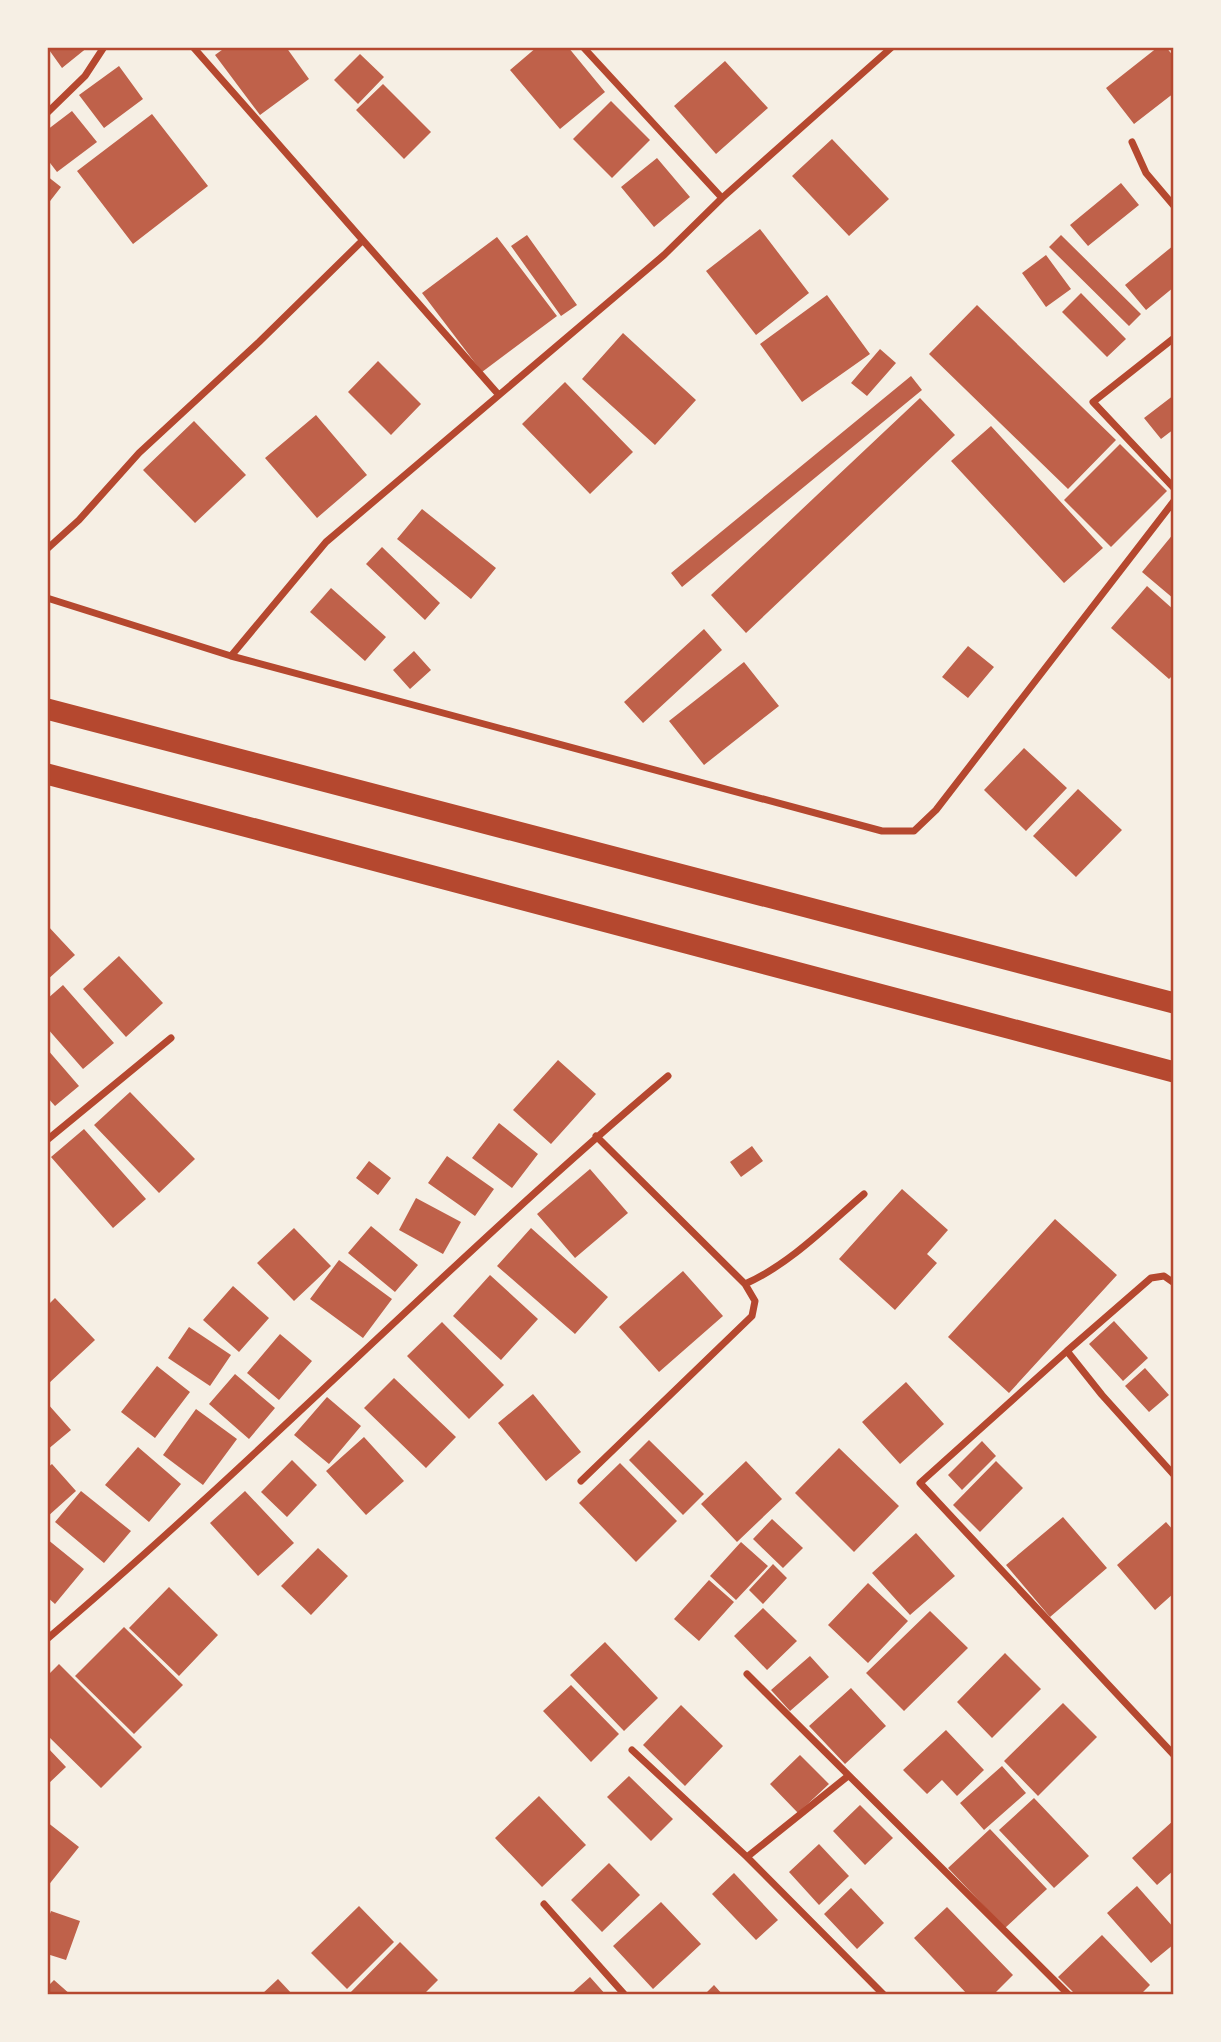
<svg xmlns="http://www.w3.org/2000/svg" width="1221" height="2042" viewBox="0 0 1221 2042" font-family="Commissioner,sans-serif">
<rect width="100%" height="100%" fill="#f6efe4"/>
<!-- building -->
<path fill="#bf614a" d="M47 47H88L62 68Z
M226 47H286L309 79 260 115 215 55Z
M537 47H568L605 92 560 129 510 70Z
M1158 47H1166L1174 57V93L1134 124 1106 88Z
M360 54 384 77 358 104 334 80Z
M725 61 768 108 716 154 674 106Z
M119 66 143 99 104 128 79 95Z
M383 84 431 132 404 159 356 110Z
M611 101 650 140 612 178 573 139Z
M72 111 97 142 57 172 47 159V130Z
M152 114 208 186 133 244 77 171Z
M832 139 889 199 849 236 792 176Z
M657 158 690 197 654 227 621 187Z
M47 176 61 187 47 205Z
M1121 183 1139 205 1088 246 1070 225Z
M760 229 809 293 756 335 706 271Z
M527 235 577 305 561 316 511 246Z
M1061 235 1141 314 1129 326 1049 247Z
M497 237 557 316 482 372 422 293Z
M1174 245V287L1146 310 1125 285Z
M1046 255 1071 289 1046 307 1022 273Z
M1081 293 1126 339 1107 357 1062 312Z
M827 295 870 354 802 402 760 344Z
M977 305 1116 440 1068 489 929 354Z
M623 333 696 400 655 445 582 379Z
M880 349 896 363 867 396 851 383Z
M378 361 421 404 391 435 348 392Z
M911 376 922 390 682 587 671 573Z
M565 382 633 452 590 494 522 424Z
M1174 395V429L1161 439 1144 418Z
M920 398 955 435 746 633 711 595Z
M316 415 367 475 317 518 265 458Z
M194 421 246 475 195 523 143 470Z
M991 426 1103 548 1064 583 951 461Z
M1120 444 1167 491 1111 547 1064 500Z
M422 509 496 568 471 599 397 539Z
M1174 533V599L1142 572Z
M382 547 440 603 425 620 366 564Z
M1147 586 1174 610V674L1169 679 1111 628Z
M331 588 386 637 365 661 310 612Z
M704 629 722 650 643 723 624 702Z
M968 646 994 667 968 698 942 677Z
M414 651 431 670 410 689 393 670Z
M744 662 779 706 704 765 669 721Z
M1024 748 1067 788 1026 831 984 790Z
M1078 789 1122 830 1076 877 1033 836Z
M47 925 75 955 47 980Z
M119 956 163 1003 126 1037 83 989Z
M63 985 114 1043 83 1069 47 1028V999Z
M47 1049 79 1086 55 1106 47 1097Z
M558 1060 596 1094 551 1144 513 1110Z
M130 1092 195 1159 159 1193 94 1125Z
M499 1123 538 1154 512 1188 472 1158Z
M84 1129 146 1199 113 1228 51 1157Z
M752 1146 763 1161 741 1177 730 1162Z
M447 1156 494 1189 475 1216 428 1183Z
M369 1161 391 1178 378 1195 356 1178Z
M590 1169 628 1213 575 1258 537 1214Z
M902 1189 948 1230 927 1254 937 1263 895 1310 839 1259Z
M416 1198 461 1222 443 1254 399 1230Z
M1055 1219 1117 1275 1009 1393 948 1337Z
M371 1226 418 1265 395 1292 348 1253Z
M294 1228 331 1266 294 1301 257 1263Z
M531 1228 608 1297 575 1334 497 1266Z
M339 1260 392 1299 363 1338 310 1299Z
M683 1271 723 1316 659 1372 619 1327Z
M490 1275 538 1319 501 1360 453 1316Z
M233 1286 269 1318 239 1352 203 1320Z
M55 1298 95 1340 47 1385V1306Z
M1114 1321 1148 1358 1123 1381 1089 1344Z
M442 1322 504 1385 469 1419 407 1356Z
M189 1327 231 1355 210 1386 168 1358Z
M280 1334 312 1361 279 1400 247 1373Z
M157 1366 190 1392 155 1438 121 1412Z
M1145 1368 1169 1395 1149 1412 1125 1386Z
M235 1374 275 1408 249 1439 209 1404Z
M394 1378 456 1437 426 1468 364 1408Z
M906 1382 944 1424 900 1464 862 1422Z
M533 1394 581 1452 546 1481 498 1423Z
M327 1397 361 1426 329 1464 294 1435Z
M47 1403 71 1430 47 1450Z
M196 1409 237 1439 203 1485 163 1455Z
M364 1437 404 1481 366 1515 326 1471Z
M649 1440 704 1494 683 1515 629 1460Z
M982 1441 996 1456 962 1490 948 1475Z
M138 1447 181 1484 149 1522 105 1485Z
M839 1448 899 1506 854 1552 795 1493Z
M292 1460 317 1485 287 1517 261 1492Z
M746 1461 782 1499 737 1542 701 1504Z
M996 1461 1023 1488 980 1532 953 1505Z
M620 1463 677 1521 636 1562 579 1503Z
M52 1464 76 1491 47 1517V1468Z
M81 1491 131 1531 104 1563 55 1522Z
M245 1491 294 1543 258 1576 210 1523Z
M1063 1517 1107 1568 1050 1617 1006 1565Z
M772 1519 803 1548 783 1568 753 1539Z
M1166 1522 1174 1531V1593L1155 1610 1117 1565Z
M916 1533 955 1576 910 1615 872 1573Z
M47 1539 84 1569 55 1604 47 1597Z
M741 1542 768 1566 736 1600 710 1576Z
M318 1548 348 1576 311 1615 281 1586Z
M773 1564 787 1578 763 1604 749 1590Z
M709 1580 734 1602 699 1641 674 1619Z
M868 1583 908 1621 868 1663 828 1625Z
M169 1587 218 1635 179 1676 129 1628Z
M763 1608 797 1641 767 1670 734 1636Z
M930 1611 968 1648 904 1711 866 1673Z
M124 1627 183 1685 134 1734 75 1676Z
M605 1642 658 1698 624 1731 570 1675Z
M1005 1653 1041 1689 992 1738 957 1702Z
M810 1656 829 1677 790 1711 771 1690Z
M59 1664 142 1747 101 1788 47 1735V1676Z
M571 1685 619 1734 591 1762 543 1711Z
M851 1688 886 1726 845 1764 809 1726Z
M1063 1703 1097 1737 1038 1796 1004 1761Z
M681 1705 723 1746 685 1786 643 1745Z
M946 1730 984 1770 957 1796 942 1780 927 1794 903 1770Z
M47 1747 66 1767 47 1785Z
M800 1755 829 1784 798 1813 770 1784Z
M1002 1766 1026 1793 984 1830 960 1803Z
M629 1776 673 1819 651 1841 607 1797Z
M539 1796 586 1845 542 1887 495 1838Z
M1034 1798 1089 1856 1054 1888 999 1830Z
M860 1805 893 1838 865 1865 833 1831Z
M1174 1820V1870L1157 1885 1132 1858Z
M47 1822 79 1847 47 1887Z
M990 1829 1047 1889 1005 1928 948 1868Z
M819 1844 849 1876 819 1905 789 1872Z
M609 1863 640 1895 602 1932 571 1900Z
M734 1873 778 1920 756 1940 712 1894Z
M1137 1886 1174 1928V1944L1151 1963 1107 1913Z
M851 1888 884 1923 857 1949 824 1914Z
M661 1902 701 1944 653 1989 613 1946Z
M359 1906 394 1942 347 1989 311 1953Z
M947 1907 1013 1975 993 1995H968L914 1938Z
M51 1911 80 1921 66 1960 47 1954V1922Z
M1102 1935 1150 1985 1140 1995H1076L1058 1977Z
M400 1942 438 1980 423 1995H348Z
M590 1977 606 1995H570Z
M278 1979 293 1995H261Z
M54 1980 71 1995H47V1987Z
M714 1985 723 1995H704Z"/>
<g fill="none" stroke-linecap="round" stroke-linejoin="round">
<!-- minor -->
<path stroke="#b5482f" stroke-width="7" d="M193 47 498 394
M583 47 722 198
M47 113 85 76 104 47
M1132 142 1146 173 1174 206
M1174 338 1093 402 1174 488
M47 549 79 520 139 453 259 342 362 241
M47 598 231 656 882 831H914L936 810 1174 501
M231 656 326 542 664 255 722 198 892 47
M596 1136 745 1284C790 1264 827 1226 864 1194
M47 1140 171 1038
M1067 1351 1151 1278 1164 1276 1174 1283
M1174 1475 1102 1395 1067 1351 920 1483 1174 1755
M581 1481 752 1316 755 1301 745 1284
M47 1639C260 1458 455 1256 668 1076
M747 1674 1069 1995
M632 1750 747 1857 848 1776
M747 1857 884 1995
M544 1904 625 1995"/>
<!-- motorway -->
<path stroke="#b5482f" stroke-width="21" d="M47 709 1174 1003
M47 774 1174 1072"/>
</g>
<!-- border -->
<rect width="1221" height="2042" fill="none" stroke="#f6efe4" stroke-width="98"/>
<rect x="49" y="49" width="1123" height="1944" fill="none" stroke="#b5482f" stroke-width="2.5"/>
</svg>
